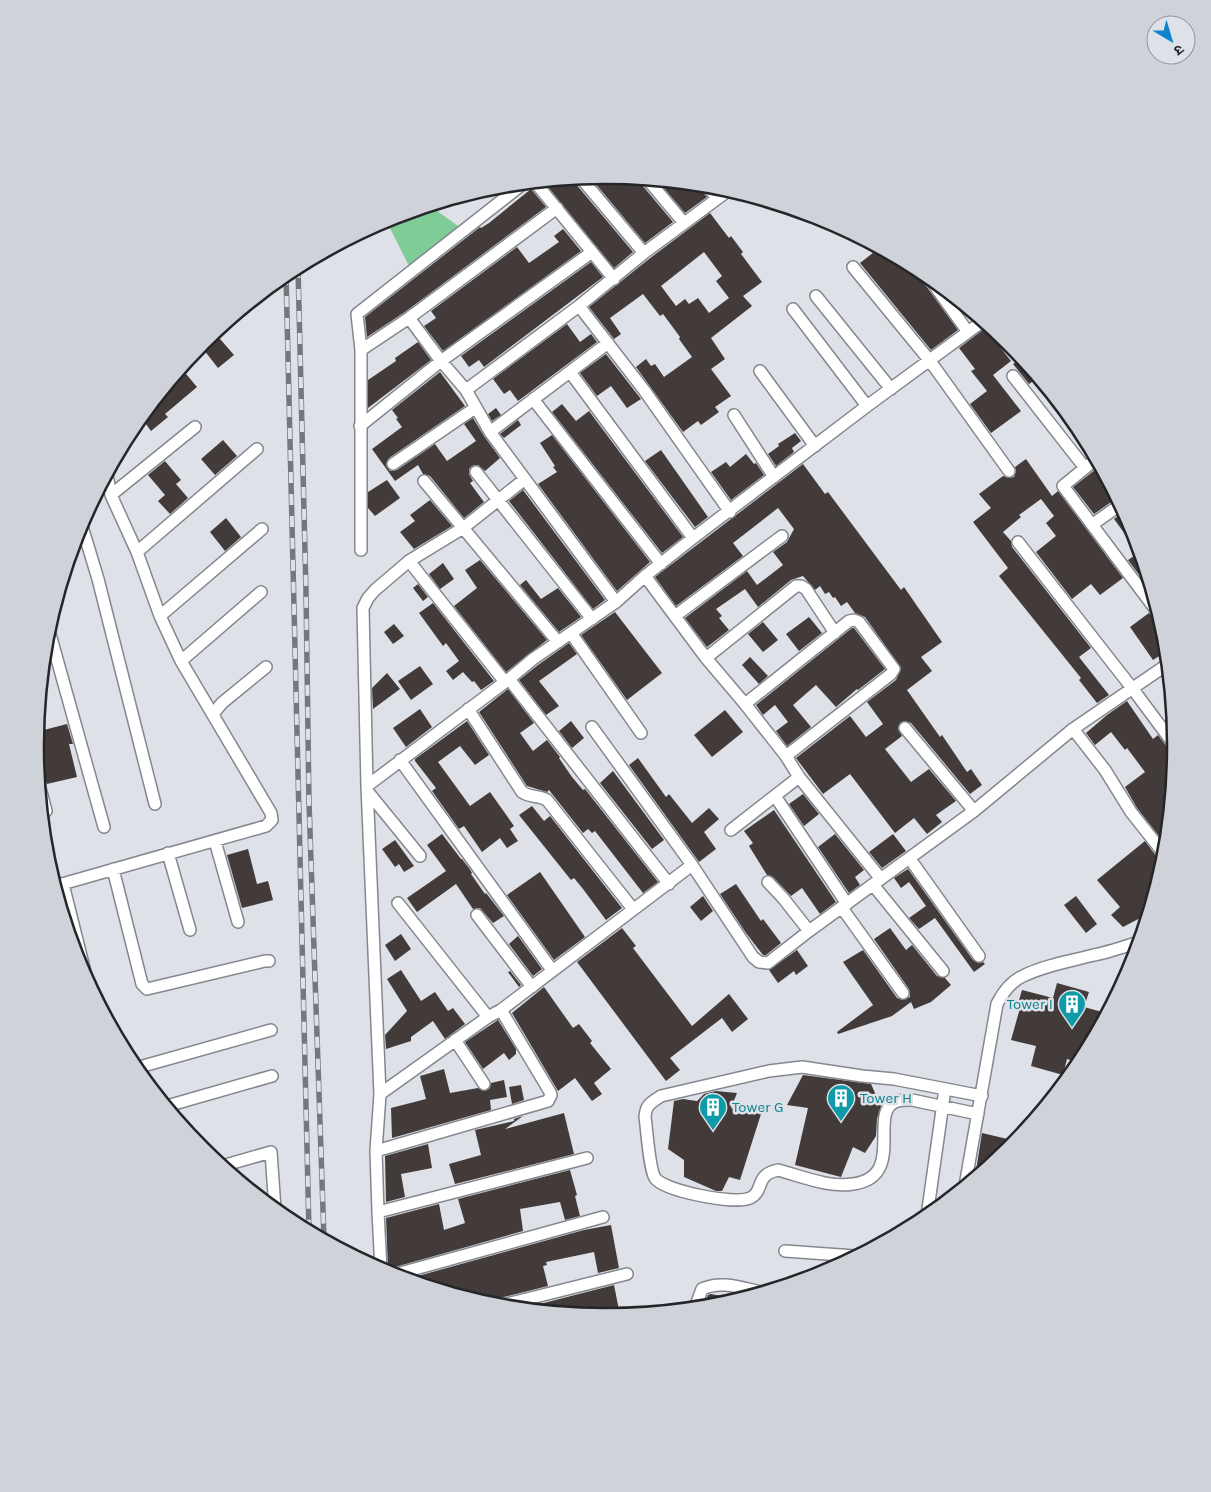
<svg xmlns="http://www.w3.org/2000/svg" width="1211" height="1492" viewBox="0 0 1211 1492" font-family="Karla,'Noto Sans Devanagari',sans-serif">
<rect width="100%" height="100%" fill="#dee1e8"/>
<!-- green -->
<path fill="#80cc96" d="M430 206 461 228 409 266 388 224V219Z"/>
<!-- building -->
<path fill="#433b3a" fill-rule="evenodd" d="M606 176 641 179 642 185 673 222 645 243 590 177Z
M565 179H574L575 183 633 252 614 268 544 182Z
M658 181 699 185 700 189 707 197 685 213Z
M531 189 546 207 405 312 367 337 365 317 480 227 481 228 489 223Z
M710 213 729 238 731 236 743 252 741 254 762 282 743 296 752 306 711 338 725 359 711 369 731 396 715 407 719 412 701 425 698 421 683 432 636 367 646 359 651 366 655 364 664 377 692 357 679 339 680 337 663 314 660 316 643 294 610 318 621 334 614 339 589 307 649 259ZM704 252 722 276 716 281 729 298 709 313 698 298 689 304 685 299 676 306 661 286Z
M563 229 581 251 443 351 424 326 436 318 431 311 517 247 529 263 559 242 554 236Z
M878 249H881L921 271 920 275 921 279 958 330 931 350 860 263Z
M591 262 603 277 484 367 479 360 469 367 461 356Z
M567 324 580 342 591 334 597 342 518 401 510 390 504 394 493 379Z
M988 326 1007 341 1000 347 1011 361 993 375 1021 411 991 433 970 404 987 391 971 371 975 369 959 348Z
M214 332 234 355 218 368 200 345Z
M418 342 431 360 368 408V380L396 361 395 358Z
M606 354 641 399 627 408 611 386 597 396 580 373Z
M1022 358 1038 378 1029 384 1013 364Z
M181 368 197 387 165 414 168 417 151 431 141 417Z
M440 372 465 406 389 458 386 465 390 471 397 470 435 444 447 461 476 441 464 424 473 418 484 436 500 458 485 471 478 465 472 466 469 469V474L473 481 470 483 484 502 464 518 430 476 423 474 418 465 395 481 372 449 402 427 396 419 398 418 392 410Z
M562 404 576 421 589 411 683 537 662 553 552 412Z
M496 408 501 415 492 421 488 414Z
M518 420 521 425 504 438 500 434Z
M795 433 801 441 792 448 794 452 776 466 768 454 779 446 778 444Z
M552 435 650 562 617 591 538 484 557 472 553 467 555 466 540 443Z
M223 440 237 456 215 475 201 459Z
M661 450 708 517 695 527 645 461Z
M746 454 754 464 756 463 764 475 731 500 711 472 726 462 730 467Z
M1026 459 1052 496 1058 491 1123 578 1100 595 1091 584 1072 599 1036 552 1056 536 1046 523 1054 516 1041 499 1019 515 1021 517 1003 532 1011 541 1012 547 1091 648 1079 657 1109 695 1097 703 1079 680 1081 678 999 576 1008 568 973 522 991 508 979 494 1003 476 1009 478 1014 477 1016 471 1015 467Z
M165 461 181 480 176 484 188 498 170 514 158 501 165 495 148 475Z
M803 464 825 494 828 492 901 590 904 587 942 642 921 657 932 671 907 690 940 737 942 735 967 772 971 769 982 785 970 794 911 723 904 721 900 723 898 729 902 736 885 749 911 782 929 769 956 801 936 815 942 822 927 834 914 818 895 833 850 774 823 794 796 758 850 716 866 737 883 724 867 702 896 680 901 668 865 617 855 613 847 602 841 606 835 597 833 598 829 592 825 594 820 586 815 590 803 576 791 580 758 607 745 589 716 609 722 616 719 618 729 630 707 647 685 618 747 571 757 585 783 565 773 552 787 542 794 529 778 508 733 543 743 556 676 606 655 577Z
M1100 466 1107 481 1103 484 1114 500 1094 514 1073 487Z
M387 480 400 498 375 516 368 508V492Z
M523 490 605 600 593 609 509 501Z
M430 500 452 526 414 549 400 532 415 521 410 515Z
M1123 512 1133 528 1140 551 1138 552 1114 519Z
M226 518 241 537 225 551 210 532Z
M1140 552 1142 558 1152 592 1128 560Z
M480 560 547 640 506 672 454 606 477 588 465 570Z
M443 563 454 579 440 589 429 574Z
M526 580 541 599 558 588 581 617 559 632 520 585Z
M418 584 428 597 423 601 413 588Z
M433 603 494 681 481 690 474 681 472 682 463 672 453 680 446 671 459 661 446 643 443 646 419 613Z
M615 612 662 673 627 700 581 635Z
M1149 613 1162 626 1167 651 1153 660 1130 627Z
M809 617 822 633 799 651 786 634Z
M763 622 778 640 763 652 748 634Z
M394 624 404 636 393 644 384 632Z
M852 628H854L885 669 858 690 857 689 836 707 816 685 793 705 811 727 787 746 776 731 788 722 775 705 763 715 756 705Z
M569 643 577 654 539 681 559 706 546 715 519 680 538 665Z
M750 657 768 676 759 684 742 665Z
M420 666 433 684 411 700 398 681Z
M387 673 400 689 373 709 372 688Z
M508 689 534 723 520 733 533 751 547 740 560 757 559 758 572 777 583 790 585 789 658 882 643 893 595 831 592 833 588 829 583 833 549 790 547 792 527 786 479 712Z
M1127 701 1153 739 1158 735 1170 751 1175 754 1166 845 1137 808 1125 787 1145 772 1127 748 1125 750 1111 732 1095 745 1086 733 1107 715Z
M420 709 432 727 406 747 393 728Z
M725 710 743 732 712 757 694 735Z
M467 721 489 755 475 765 460 746 438 762 470 806 490 792 514 826 510 829 518 841 507 848 500 838 482 852 464 826 459 829 432 791 436 788 415 761V759Z
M571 721 584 738 572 748 559 731Z
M67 724 73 744H69L77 777 47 784 44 778 38 777 35 746 36 732Z
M638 758 666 797 669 794 692 823 709 808 719 819 704 832 716 849 699 862 629 765Z
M613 771 664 840 652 849 600 783Z
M803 794 819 814 804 826 789 804Z
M532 806 544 821 550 816 622 908 606 920 583 889 574 878 571 880 519 815Z
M774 810 836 902 820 914 802 888 791 896 773 877 767 875 749 846 753 843 744 831Z
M442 834 461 859H462L469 868 472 873 471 874 485 894 486 893 504 916 493 923 480 908 473 909 456 884 417 912 407 898 446 871 427 845Z
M835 834 864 870 855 877 860 885 849 893 818 847Z
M893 834 906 851 882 868 869 852Z
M395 840 414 866 404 872 399 864 395 867 382 849Z
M1145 841 1159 860 1164 862 1161 869 1152 877 1157 884 1148 914 1123 927 1111 915 1120 907 1097 880Z
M248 849 257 884 268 881 273 900 242 908 227 855Z
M908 869 973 960 979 963 983 962 985 964 974 972 935 918 919 929 909 918 926 906 909 882 901 888 894 878Z
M540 872 585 937 554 960 507 895Z
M736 884 761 921 763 919 781 943 766 955H763L746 933 720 894Z
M703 896 713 911 701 921 690 907Z
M1076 896 1097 924 1086 933 1064 905Z
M622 928 636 946 633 948 692 1026 729 994 748 1019 732 1032 722 1018 670 1058 680 1070 666 1081 577 962Z
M890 928 906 950 912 945 937 976 945 978 951 985 931 1002 914 1009 911 1002 892 1016 838 1034 837 1032 873 1005 843 962 863 950 897 998 903 1000 910 997 909 989 874 939Z
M401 934 411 949 395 961 385 945Z
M518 936 542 969 533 976 509 944Z
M797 950 808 966 796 975 794 971 778 983 769 970Z
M401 970 421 1001 435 992 448 1011 453 1008 465 1024 445 1039 433 1021 411 1037V1041L386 1049 385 1035 407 1011 387 979Z
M510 971 521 985 519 987 508 972Z
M1057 983 1089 992 1084 1007 1106 1013 1080 1063 1067 1059 1063 1075 1031 1066 1036 1046 1011 1040 1020 1008 1017 1007 1022 990 1053 998Z
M544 987 573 1028 579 1024 592 1041 590 1043 611 1069 594 1083 602 1094 592 1101 575 1078 558 1091 512 1013Z
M498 1020 516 1049V1054L509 1060 504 1053 483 1069 465 1042Z
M444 1069 450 1093 478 1088 485 1091 490 1088 491 1083 504 1080 507 1097 490 1100 491 1110 392 1138 391 1108 426 1099 420 1076Z
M803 1075 871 1084 881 1106 877 1119 876 1136 865 1153 853 1147 841 1177 795 1165 808 1108 787 1105Z
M521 1085 524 1100 512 1104 509 1087Z
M716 1091 737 1093 731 1108 761 1114 740 1180 729 1177 722 1191H716L684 1177V1160L668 1149 674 1101 683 1099 697 1101 704 1094Z
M564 1113 574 1154 455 1184 449 1164 481 1155 475 1130 514 1121V1119L523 1116 505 1129Z
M982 1133 1016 1141 1009 1150 975 1177Z
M428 1144 432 1168 401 1174 405 1197 386 1202 385 1156Z
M570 1170 577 1195 575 1196 580 1216 565 1220 560 1202 520 1209 523 1231 388 1269 386 1218 439 1204 444 1230 465 1223 458 1199Z
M611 1225 619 1268 598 1273 594 1252 546 1262 547 1265 543 1266 548 1286 484 1302 407 1279 584 1230Z
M614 1285 619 1310 605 1312V1310L587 1315 533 1309 532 1306Z
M711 1294 737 1299 717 1306 703 1307 708 1295Z"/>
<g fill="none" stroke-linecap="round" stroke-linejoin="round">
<!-- street casing -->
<g stroke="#84878e" stroke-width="14">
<path id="street" d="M581 178 644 253
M648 180 684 223
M535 182 614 279
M706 185 717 198
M853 267 930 361 1009 471
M927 275 968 332
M816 296 891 389
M579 306 644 390 730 512
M793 309 867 406
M409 318 441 361 466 390 490 432 616 602
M361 350 409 318 557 208
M760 371 815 446
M570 372 693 538
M1013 376 1085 468
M466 390 579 306 644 253 729 190
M533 399 661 564
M734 415 774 477
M360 426 441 361 592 252
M490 432 608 343
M1096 459 1063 486 1159 614
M393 464 475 408
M476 472 592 619
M424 481 558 642
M111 495 195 427
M81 523 98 579 155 804
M1093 524 1120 505
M1018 542 1132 688 1176 747
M361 550V350L357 314 524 183
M137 552 257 449
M409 561 505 682
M645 576 706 658 745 704 786 756 799 777 881 879
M160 616 262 529
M675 616 782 536
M48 627 104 827
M571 633 641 733
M706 658 796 586H801L806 589 835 633
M181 661 261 592
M509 679 669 884
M745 704 849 621 854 620 859 622 891 665 894 669 891 674 786 756
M468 709 522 792C530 798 539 795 547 800L633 909
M213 714 222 703 266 667
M592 727 692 865 753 957 759 962 768 963 809 931 974 811 1073 729 1168 664
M905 728 974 811
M1073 729 1105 770 1131 812 1165 855
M400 760 552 970
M39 784 46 811
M367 786 509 679 533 659 616 602 645 576 693 538 867 406 983 321
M368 792 420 856
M775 796 847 904
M731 830 799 777
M215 841 238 922
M168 853 190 930
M910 859 979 956
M113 869 142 984 147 989 265 961H269
M768 882 783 898 809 931
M63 884 87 980
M55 886 266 826 272 820 271 813 181 661 160 616 137 552 111 495 107 475
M874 886 943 971
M398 903 488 1017
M842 908 903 993
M477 915 532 987
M455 1040 484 1084
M136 1068 271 1030
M380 1094 488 1017 501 1010 692 865
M167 1106 272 1076
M978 1114 912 1100C906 1100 899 1099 893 1103 870 1117 905 1177 853 1184 829 1188 801 1176 778 1170 754 1175 765 1191 750 1198 735 1205 664 1191 655 1178 649 1168 647 1130 645 1117 646 1104 651 1103 661 1096L769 1071 802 1067 862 1076 894 1079 982 1096
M376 1151 548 1101 551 1095 550 1092 501 1010
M222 1166 271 1152 275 1209
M965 1186 997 1004C1003 992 1010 982 1023 976 1045 965 1071 961 1094 955 1109 952 1124 947 1139 942
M378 1212 587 1158
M927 1216 945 1089
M785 1251 855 1256
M833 1268 836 1255
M381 1270 378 1212 376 1151 380 1094 367 786 363 608 368 598 375 590 409 561 463 528 525 479
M393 1275 603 1217
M499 1306 627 1274
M695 1308 702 1289C720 1280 742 1288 761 1292"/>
</g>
<!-- street -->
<use href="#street" stroke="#fff" stroke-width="11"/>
<!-- rail casing -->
<g stroke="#75777c" stroke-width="5.5">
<path id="rail" d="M298 267 306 592 309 802 324 1239
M286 274 309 1231"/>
</g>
<!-- rail -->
<use href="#rail" stroke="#dee1e8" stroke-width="4" stroke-dasharray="11" stroke-linecap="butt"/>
</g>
<!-- icons -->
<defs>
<g id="building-pin" transform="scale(1.4375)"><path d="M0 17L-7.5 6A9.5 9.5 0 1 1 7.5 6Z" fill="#0f9aa8" stroke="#dee1e8"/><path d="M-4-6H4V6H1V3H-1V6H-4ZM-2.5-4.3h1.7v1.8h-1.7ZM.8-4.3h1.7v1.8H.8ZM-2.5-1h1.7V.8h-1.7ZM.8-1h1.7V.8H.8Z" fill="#fff"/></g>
</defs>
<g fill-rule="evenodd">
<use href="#building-pin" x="1072" y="1004"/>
<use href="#building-pin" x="841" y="1098"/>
<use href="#building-pin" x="713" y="1107"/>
</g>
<g text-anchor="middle" stroke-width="5" stroke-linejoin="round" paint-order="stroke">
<!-- culture labels -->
<g font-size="15" fill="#0d838f" stroke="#dee1e8" text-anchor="start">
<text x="1053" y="1009" text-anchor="end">Tower I</text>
<text x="860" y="1103">Tower H</text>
<text x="732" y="1112">Tower G</text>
</g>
</g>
<!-- crop -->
<path d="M0 0H1211V1492H0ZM605 184H606A561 561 0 0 1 1167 745V747A561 561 0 0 1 606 1308H605A561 561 0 0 1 44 747V745A561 561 0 0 1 605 184Z" fill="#cfd2d9" fill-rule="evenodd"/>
<path fill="none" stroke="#252629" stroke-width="2.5" d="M605 184H606A561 561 0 0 1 1167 745V747A561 561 0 0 1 606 1308H605A561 561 0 0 1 44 747V745A561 561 0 0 1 605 184Z"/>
<!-- north arrow -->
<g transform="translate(1171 40) rotate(142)"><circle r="24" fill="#dee1e8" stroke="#94969c"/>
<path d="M0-4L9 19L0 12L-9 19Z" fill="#0c85cd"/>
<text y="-8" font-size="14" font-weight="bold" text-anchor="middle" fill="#252629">उ</text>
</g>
</svg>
